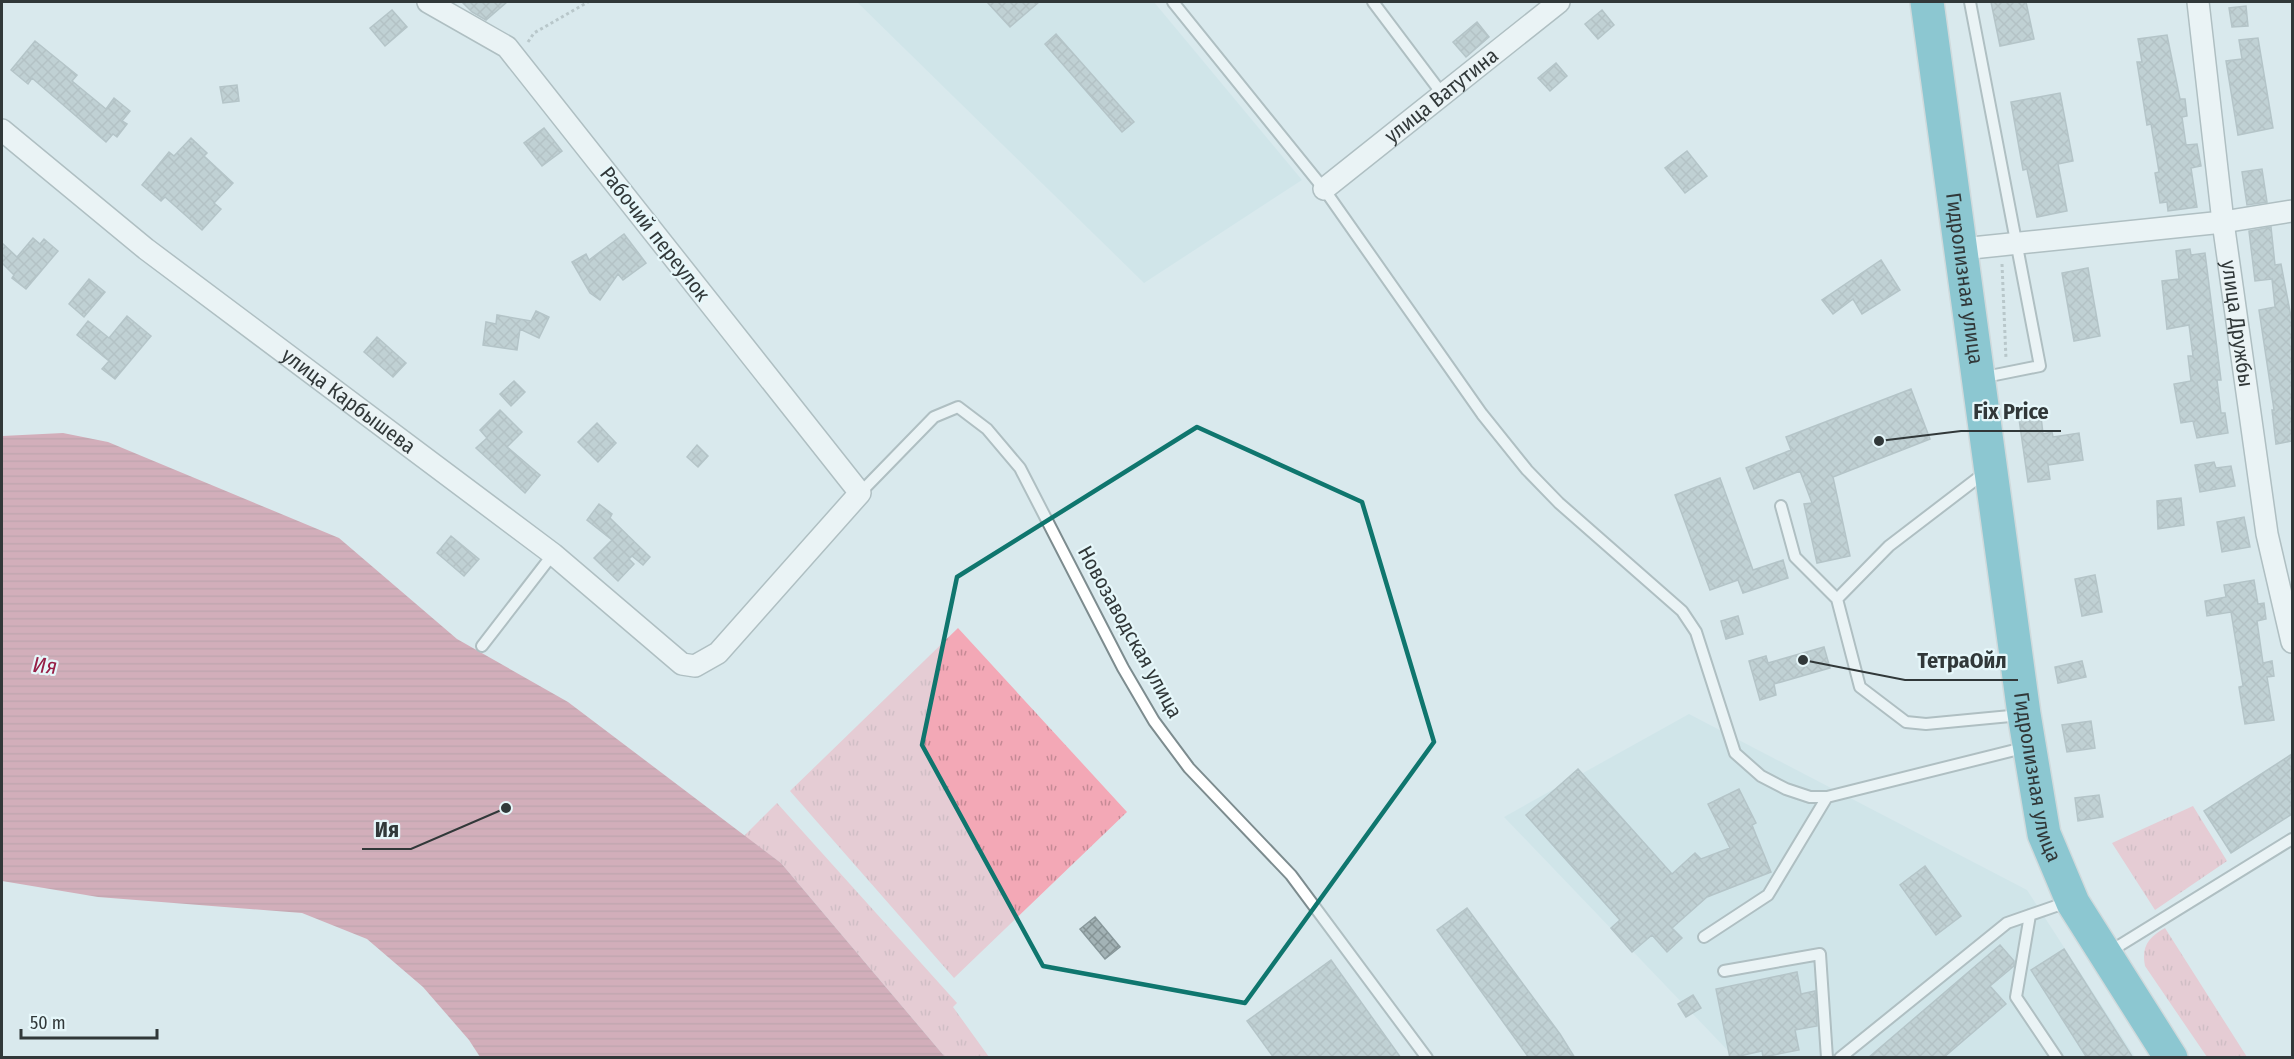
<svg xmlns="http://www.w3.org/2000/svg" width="2294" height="1059" viewBox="0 0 2294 1059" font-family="'Fira Sans Condensed',sans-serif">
<defs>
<pattern id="grass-tufts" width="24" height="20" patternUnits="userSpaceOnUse" patternTransform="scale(1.5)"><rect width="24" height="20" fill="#f3a8b6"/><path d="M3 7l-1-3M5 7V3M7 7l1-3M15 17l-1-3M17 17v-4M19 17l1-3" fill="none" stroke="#c58a95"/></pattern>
<pattern id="water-rules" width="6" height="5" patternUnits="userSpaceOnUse" patternTransform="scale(1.5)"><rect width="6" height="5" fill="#ca677d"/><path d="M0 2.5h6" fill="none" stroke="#a55667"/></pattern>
<pattern id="building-cross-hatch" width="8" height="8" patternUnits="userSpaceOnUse" patternTransform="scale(1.5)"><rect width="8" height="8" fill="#a3b3b6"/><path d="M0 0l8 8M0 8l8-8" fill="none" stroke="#859395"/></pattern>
</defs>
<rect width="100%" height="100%" fill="#d9e9ed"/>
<!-- built -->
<path fill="#c6e0e5" d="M857 2H1154L1302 180 1144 283Z
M1689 714 2027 890 2135 1057H1734L1504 817Z"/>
<!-- grass -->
<path fill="url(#grass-tufts)" d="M958 628 1127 812 954 978 790 791Z
M777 803 957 1003 953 1007 989 1057H945L781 863 744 836Z
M2193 806 2227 861 2155 910 2112 843Z
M2165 928 2247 1057H2207L2145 966C2141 946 2149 937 2165 928Z"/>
<!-- water -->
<path fill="url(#water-rules)" d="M63 433 108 442 339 538 457 639 568 702 781 863 945 1057H480L469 1040 423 987 367 939 302 913 98 897 2 881V436Z"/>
<!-- building -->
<path fill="url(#building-cross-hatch)" stroke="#88989b" stroke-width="1.5" d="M462 2H507L486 20 472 12Z
M987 2H1039L1010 27Z
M1991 2H2026L2034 39 2000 46Z
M2246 6 2248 26 2232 27 2229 8Z
M392 10 407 27 385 46 370 28Z
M1602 10 1614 25 1598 39 1585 24Z
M1477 22 1489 37 1466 57 1453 42Z
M1056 34 1134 122 1122 132 1045 44Z
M2167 35 2180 99H2185L2187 116 2182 117 2186 145 2197 144 2201 166 2191 168 2197 207 2168 211 2167 202 2160 203 2155 173 2159 172 2151 124 2147 125 2137 62H2142L2138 39Z
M2258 38 2273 128 2238 135 2226 61 2242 59 2239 40Z
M35 41 77 75 72 81 106 109 114 98 130 111 122 121 127 124 117 137 113 134 106 142 32 78 28 84 11 70Z
M1556 63 1567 76 1550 91 1538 78Z
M237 85 239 101 223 103 220 87Z
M2060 93 2073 161 2058 164 2067 211 2037 217 2027 169 2023 170 2011 102Z
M544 128 562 151 542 166 524 143Z
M191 138 207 153 204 156 233 183 214 203 221 209 202 230 165 197 161 201 142 185 169 152 174 156Z
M1687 151 1707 176 1685 193 1665 168Z
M2262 169 2267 202 2247 205 2242 172Z
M2271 227 2275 265 2281 264 2292 322V441L2276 444 2272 410H2274L2259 310 2275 307 2272 279 2255 281 2249 231Z
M624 234 646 263 623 280 618 274 600 300 590 293 572 262 586 254 589 260Z
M33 238 40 244 44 239 58 251 26 289 12 278 14 275 2 263V243L17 257Z
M2190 249 2191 255 2205 253 2221 380H2217L2221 413H2225L2228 433 2197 438 2193 421 2181 423 2174 384 2191 381 2188 356H2193L2189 325 2167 329 2162 281 2179 279 2176 251Z
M1881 260 1900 290 1862 314 1853 299 1833 314 1822 300Z
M2088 268 2100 336 2074 341 2062 273Z
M89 279 105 292 84 317 69 304Z
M536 311 549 317 539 338 520 329 517 350 483 345 486 322 496 324 497 315 531 321Z
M127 316 151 336 115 379 102 369 109 361 77 335 88 321 109 338Z
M377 337 406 363 393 377 364 352Z
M514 381 525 392 511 406 500 394Z
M1911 389 1930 439 1833 477 1850 556 1817 563 1804 504 1812 503 1800 471 1754 489 1746 468 1791 450 1786 437Z
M500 410 522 432 507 447 540 475 525 493 476 448 487 438 480 430Z
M2041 416 2043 434 2052 432 2053 437 2079 433 2083 460 2048 465 2050 479 2028 482 2019 419Z
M597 423 616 443 598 462 578 442Z
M697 445 708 456 698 467 687 457Z
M2214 462 2216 468 2231 466 2235 486 2200 492 2195 465Z
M1720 478 1753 570 1783 560 1788 578 1743 593 1738 580 1710 590 1675 495Z
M2181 498 2184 525 2158 529 2157 501Z
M599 504 612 514 610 518 650 557 643 565 632 556 629 559 634 564 618 581 594 558 612 540 587 520Z
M2244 517 2250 547 2222 552 2217 522Z
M451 536 479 559 464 576 437 553Z
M2095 575 2102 612 2082 616 2075 579Z
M2254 580 2258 604 2264 603 2266 619 2257 621 2263 663 2272 661 2274 676 2267 677 2274 720 2245 724 2239 687 2243 686 2231 612 2207 616 2205 601 2226 597 2224 585Z
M1738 616 1743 634 1726 639 1721 621Z
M1824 647 1830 668 1774 684 1776 695 1760 700 1749 661 1766 656 1768 663Z
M2082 661 2086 677 2058 683 2055 667Z
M2091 721 2095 748 2067 752 2062 725Z
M2292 754V814L2231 853 2204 811Z
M1578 769 1672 874 1695 853 1701 859 1730 848 1708 804 1739 789 1756 823 1752 825 1771 872 1707 897 1672 928 1682 938 1667 952 1652 935 1632 952 1611 928 1620 920 1526 815Z
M2099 795 2103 817 2078 821 2075 798Z
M1925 866 1961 916 1936 935 1900 885Z
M1467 908 1560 1034 1575 1058H1529L1437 930Z
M1095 917 1120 947 1105 959 1080 929Z
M2000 945 2014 961V966L1990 986 2006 1004 1943 1058H1868Z
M2064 949 2133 1058H2087L2031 970Z
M1331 960 1401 1058H1274L1247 1021Z
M1797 972 1801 994 1815 991 1817 1026 1795 1030 1799 1050 1763 1057 1762 1051 1730 1058 1716 989Z
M1693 995 1701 1008 1686 1017 1678 1004Z"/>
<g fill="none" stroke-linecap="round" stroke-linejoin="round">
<!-- lane casing -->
<g stroke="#7d8c8f" stroke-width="14">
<path id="lane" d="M1173 2 1324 189 1482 414 1527 470 1559 503 1682 611 1696 632 1735 753 1761 776 1786 789 1810 797H1827L2027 747
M1373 2 1443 95
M1970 2 2040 366 1980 378
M1987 471 1889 546 1837 599 1860 687 1906 722 1926 724 2021 715
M860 493 934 417 958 407 987 429 1020 468 1123 668 1154 721 1189 768 1291 875 1427 1058
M1781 506 1795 557 1837 599
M482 646 553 554
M2030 915 2016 997 2057 1058
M1704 937 1768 895 1827 797
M2109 952 2292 839
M1724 971 1820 954 1827 1058
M1840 1058 2007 923 2056 906 2070 904"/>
</g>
<!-- street casing -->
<g stroke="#7d8c8f" stroke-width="24">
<g id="street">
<path id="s1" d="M2198 2 2223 222 2267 534 2292 642"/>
<path id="s2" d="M2 130 146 249 553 554 682 664 695 666 718 653 860 493 507 47 428 2"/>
<path id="s3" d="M1324 189 1559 2"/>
<path d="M1962 249 2223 222 2292 211"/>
</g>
</g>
<!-- highway casing -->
<g stroke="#c5c7c8" stroke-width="36">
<g id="highway">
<path id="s4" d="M1927 2 2024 714 2044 834 2073 903 2171 1058"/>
</g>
</g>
<!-- path -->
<path stroke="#919da0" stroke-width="3" stroke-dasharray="3 3" stroke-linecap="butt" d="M528 42 534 33 588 2
M2002 264 2006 359"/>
<!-- lane -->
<use href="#lane" stroke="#fff" stroke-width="10"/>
<!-- street -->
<use href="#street" stroke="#fff" stroke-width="21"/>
<!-- highway -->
<use href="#highway" stroke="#309db0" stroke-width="33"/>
</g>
<!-- marked area -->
<path d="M0 0H2294V1059H0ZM1197 427 1362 502 1434 742 1245 1003 1043 966 922 745 957 577Z" fill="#d9e9ed" fill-opacity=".55" fill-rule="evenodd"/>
<path fill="none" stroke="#0f766e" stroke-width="4.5" stroke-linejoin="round" d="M1197 427 1362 502 1434 742 1245 1003 1043 966 922 745 957 577Z"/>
<g text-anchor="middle" stroke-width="4.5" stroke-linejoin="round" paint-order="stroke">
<!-- street labels -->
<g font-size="21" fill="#313839" stroke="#e6f7fa">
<text dy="7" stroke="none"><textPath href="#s3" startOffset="150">улица Ватутина</textPath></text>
<text transform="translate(655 234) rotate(52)" y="7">Рабочий переулок</text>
<text dy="7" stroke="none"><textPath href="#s4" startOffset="279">Гидролизная улица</textPath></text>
<text dy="7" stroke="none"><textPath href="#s1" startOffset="324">улица Дружбы</textPath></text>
<text dy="7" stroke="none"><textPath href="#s2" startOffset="440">улица Карбышева</textPath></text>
<text transform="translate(1130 632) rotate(61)" y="7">Новозаводская улица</text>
<text dy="7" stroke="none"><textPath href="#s4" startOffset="783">Гидролизная улица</textPath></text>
</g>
<!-- water labels -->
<g font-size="22" font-style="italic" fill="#971f46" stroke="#e6f7fa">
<text transform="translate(45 665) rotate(6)" y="8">Ия</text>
</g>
</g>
<!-- callouts -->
<path fill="none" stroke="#313839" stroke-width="2" d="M1879 441L1961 431H2061M1803 660L1905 680H2018M506 808L411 849H362"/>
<g fill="#313839" stroke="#e6f7fa" stroke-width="2">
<circle cx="1879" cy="441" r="6"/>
<circle cx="1803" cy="660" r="6"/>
<circle cx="506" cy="808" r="6"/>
</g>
<g font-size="22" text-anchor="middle" font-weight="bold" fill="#313839" stroke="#e6f7fa" stroke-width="4.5" stroke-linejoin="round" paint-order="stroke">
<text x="2011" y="419">Fix Price</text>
<text x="1962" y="668">ТетраОйл</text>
<text x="387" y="837">Ия</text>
</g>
<!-- border -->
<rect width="2294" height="1059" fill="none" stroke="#313839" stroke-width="6"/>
<!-- scale -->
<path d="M21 1029v9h136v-9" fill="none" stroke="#313839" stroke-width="3"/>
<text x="30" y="1029" font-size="18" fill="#313839" stroke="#e6f7fa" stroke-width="4.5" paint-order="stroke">50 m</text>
</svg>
